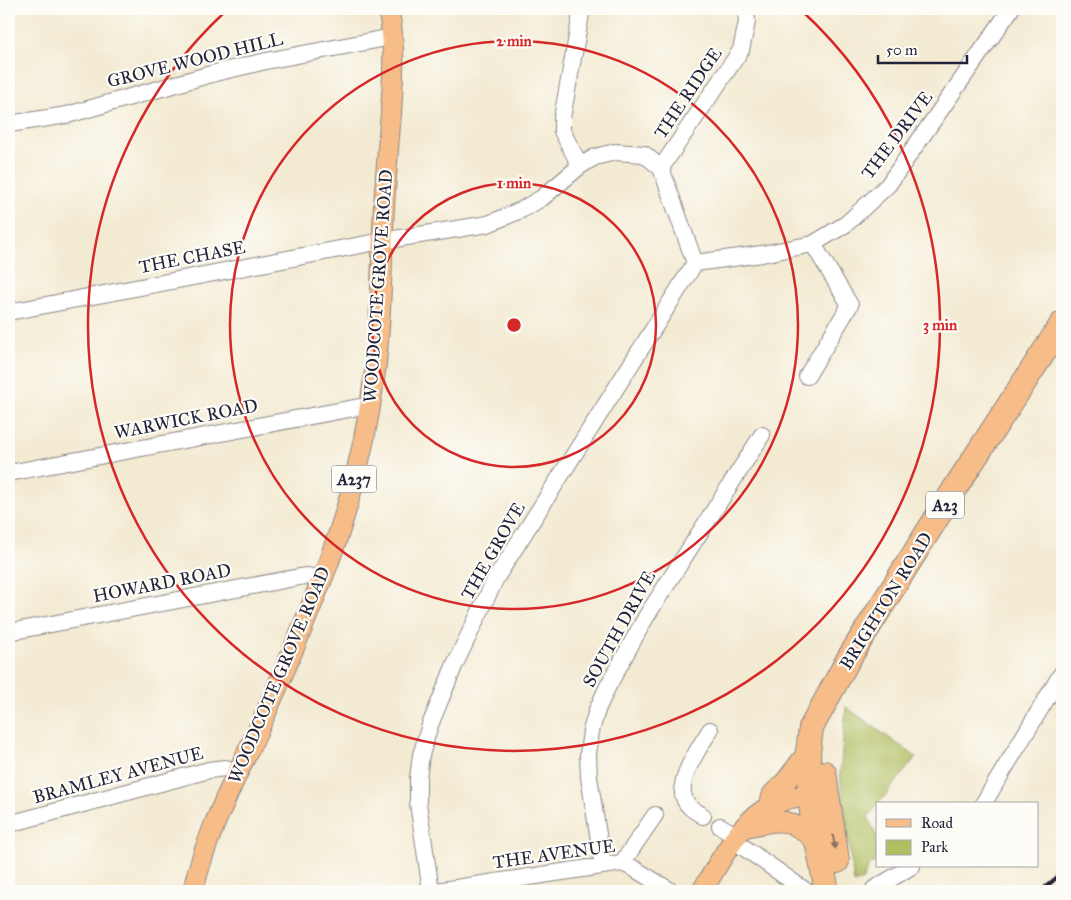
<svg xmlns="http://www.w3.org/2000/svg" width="1071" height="900" viewBox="0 0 1071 900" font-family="'IM FELL Great Primer',serif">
<rect width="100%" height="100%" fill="#fdfcf7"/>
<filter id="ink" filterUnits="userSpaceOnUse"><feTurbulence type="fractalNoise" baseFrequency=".02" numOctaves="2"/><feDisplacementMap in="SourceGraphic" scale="10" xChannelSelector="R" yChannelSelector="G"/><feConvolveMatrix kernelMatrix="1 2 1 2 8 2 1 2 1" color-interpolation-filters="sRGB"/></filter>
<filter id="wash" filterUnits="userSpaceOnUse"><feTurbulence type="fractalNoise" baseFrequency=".0096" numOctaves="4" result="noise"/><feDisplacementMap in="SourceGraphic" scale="20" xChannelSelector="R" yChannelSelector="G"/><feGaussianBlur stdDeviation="1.12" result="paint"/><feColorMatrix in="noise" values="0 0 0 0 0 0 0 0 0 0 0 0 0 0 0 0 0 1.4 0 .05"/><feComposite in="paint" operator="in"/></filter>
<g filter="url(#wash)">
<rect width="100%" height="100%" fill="#f3ead2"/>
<!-- green -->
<path fill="#b1be61" stroke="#6a704e" d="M846 707 916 757 868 817 877 837V861L869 865 863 880 854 883 840 775Z"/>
</g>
<g filter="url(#ink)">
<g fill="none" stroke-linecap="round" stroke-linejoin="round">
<!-- minor casing -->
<g stroke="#8a8686" stroke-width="18">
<path id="minor" d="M9 124 67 115 215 73 266 61 392 37
M580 166 562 131V118L582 9
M661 168 741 50 747 22 746 9
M695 263 762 254 813 244 846 224 888 185 1011 9
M9 312 382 241 488 224 521 210 542 198 580 166 595 157 615 152 644 154 661 168 695 263
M807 376 850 305 813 244
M9 473 370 405
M9 632 305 576 322 578
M983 804 1062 673
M703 816C699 813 694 811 690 807 669 788 699 749 710 730
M9 824 209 770 225 768 238 771
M720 826 738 836
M733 840 806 891
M622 863 655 815
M603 866 589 777 588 754 591 731 597 710 607 688 646 617 762 435
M874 889 912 866
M431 891 418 803V778L421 755 430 725 455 664 496 578 695 263
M436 891 622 863 633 868 671 891"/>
</g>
<!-- major casing -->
<g stroke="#8a8686" stroke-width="22">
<path id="major" d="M769 806 773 794 786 781 808 752
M746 827C780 819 792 816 818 844
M193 891C207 829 238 774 264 717 286 667 308 615 328 564 351 502 367 437 375 372 382 317 381 261 384 206 386 176 388 145 391 114 393 79 396 43 388 9
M702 891C722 859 741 816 779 802 793 796 809 795 824 794"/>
</g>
<!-- highway casing -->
<g stroke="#8a8686" stroke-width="26">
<path id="highway" d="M824 773 837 861
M827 891 813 821 810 795 808 752 811 728 849 658 959 482 1062 324"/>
</g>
<!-- minor -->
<use href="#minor" stroke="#fff" stroke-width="16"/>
<!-- major -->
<use href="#major" stroke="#f7bd88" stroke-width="20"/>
<!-- highway -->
<use href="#highway" stroke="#f7bd88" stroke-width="24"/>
<!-- rail -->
<path stroke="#22223b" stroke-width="4" d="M1041 891 1062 873"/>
</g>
<!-- one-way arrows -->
<defs><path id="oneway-solid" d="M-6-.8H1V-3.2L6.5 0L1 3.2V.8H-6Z" transform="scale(1.25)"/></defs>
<use fill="#8c7062" href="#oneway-solid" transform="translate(834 842) rotate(81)"/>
</g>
<!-- distance rings -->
<g fill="none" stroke="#d62828" stroke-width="2.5">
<circle cx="514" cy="325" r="142"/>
<circle cx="514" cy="325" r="284"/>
<path d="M802 11A426 426 0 1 1 226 11"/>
</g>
<g text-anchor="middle" stroke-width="4.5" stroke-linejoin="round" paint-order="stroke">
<!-- shield labels -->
<g fill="#fdfcf7" stroke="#646373" stroke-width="1">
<rect x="331.5" y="465.5" width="45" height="27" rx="4"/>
<rect x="926" y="491.5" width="38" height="27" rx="4"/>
</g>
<g font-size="16" font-weight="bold" fill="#22223b">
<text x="354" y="485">A237</text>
<text x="945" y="511">A23</text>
</g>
<!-- street labels -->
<g font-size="18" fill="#22223b" stroke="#fdfcf7">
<text transform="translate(195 60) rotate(-14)" y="6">GROVE WOOD HILL</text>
<text transform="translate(688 93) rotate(-56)" y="6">THE RIDGE</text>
<text transform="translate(897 135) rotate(-53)" y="6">THE DRIVE</text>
<text transform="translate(192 257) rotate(-11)" y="6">THE CHASE</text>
<text transform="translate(378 286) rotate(-86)" y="6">WOODCOTE GROVE ROAD</text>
<text transform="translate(186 419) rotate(-11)" y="6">WARWICK ROAD</text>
<text transform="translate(493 551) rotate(-60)" y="6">THE GROVE</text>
<text transform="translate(162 583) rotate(-11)" y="6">HOWARD ROAD</text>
<text transform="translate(886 601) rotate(-58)" y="6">BRIGHTON ROAD</text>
<text transform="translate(619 629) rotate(-61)" y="6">SOUTH DRIVE</text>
<text transform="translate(279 675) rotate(-67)" y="6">WOODCOTE GROVE ROAD</text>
<text transform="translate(118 775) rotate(-15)" y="6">BRAMLEY AVENUE</text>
<text transform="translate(554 854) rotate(-8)" y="6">THE AVENUE</text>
</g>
</g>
<circle cx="514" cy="325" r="8" fill="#d62828" stroke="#fdfcf7" stroke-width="2.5"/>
<g font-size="15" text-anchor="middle" font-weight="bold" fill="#d62828" stroke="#fdfcf7" stroke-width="4.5" stroke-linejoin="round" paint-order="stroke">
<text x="514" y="46">2 min</text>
<text x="514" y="188">1 min</text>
<text x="940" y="330">3 min</text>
</g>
<!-- margin -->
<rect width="1071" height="900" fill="none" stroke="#fdfcf7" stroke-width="30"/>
<!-- legend -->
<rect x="876" y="802" width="162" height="65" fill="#fdfcf7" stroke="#a5a5ac"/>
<rect x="886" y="819" width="25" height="8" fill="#f7bd88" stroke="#a5a5ac"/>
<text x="921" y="828" font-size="15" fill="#22223b">Road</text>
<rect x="886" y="840" width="25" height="15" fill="#b1be61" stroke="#a5a5ac"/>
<text x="921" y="852" font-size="15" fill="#22223b">Park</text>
<!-- scale -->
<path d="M878 55v8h89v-8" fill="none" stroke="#22223b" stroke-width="2.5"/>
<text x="886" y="55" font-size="15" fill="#22223b" stroke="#fdfcf7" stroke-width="4" paint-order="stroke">50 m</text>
</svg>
